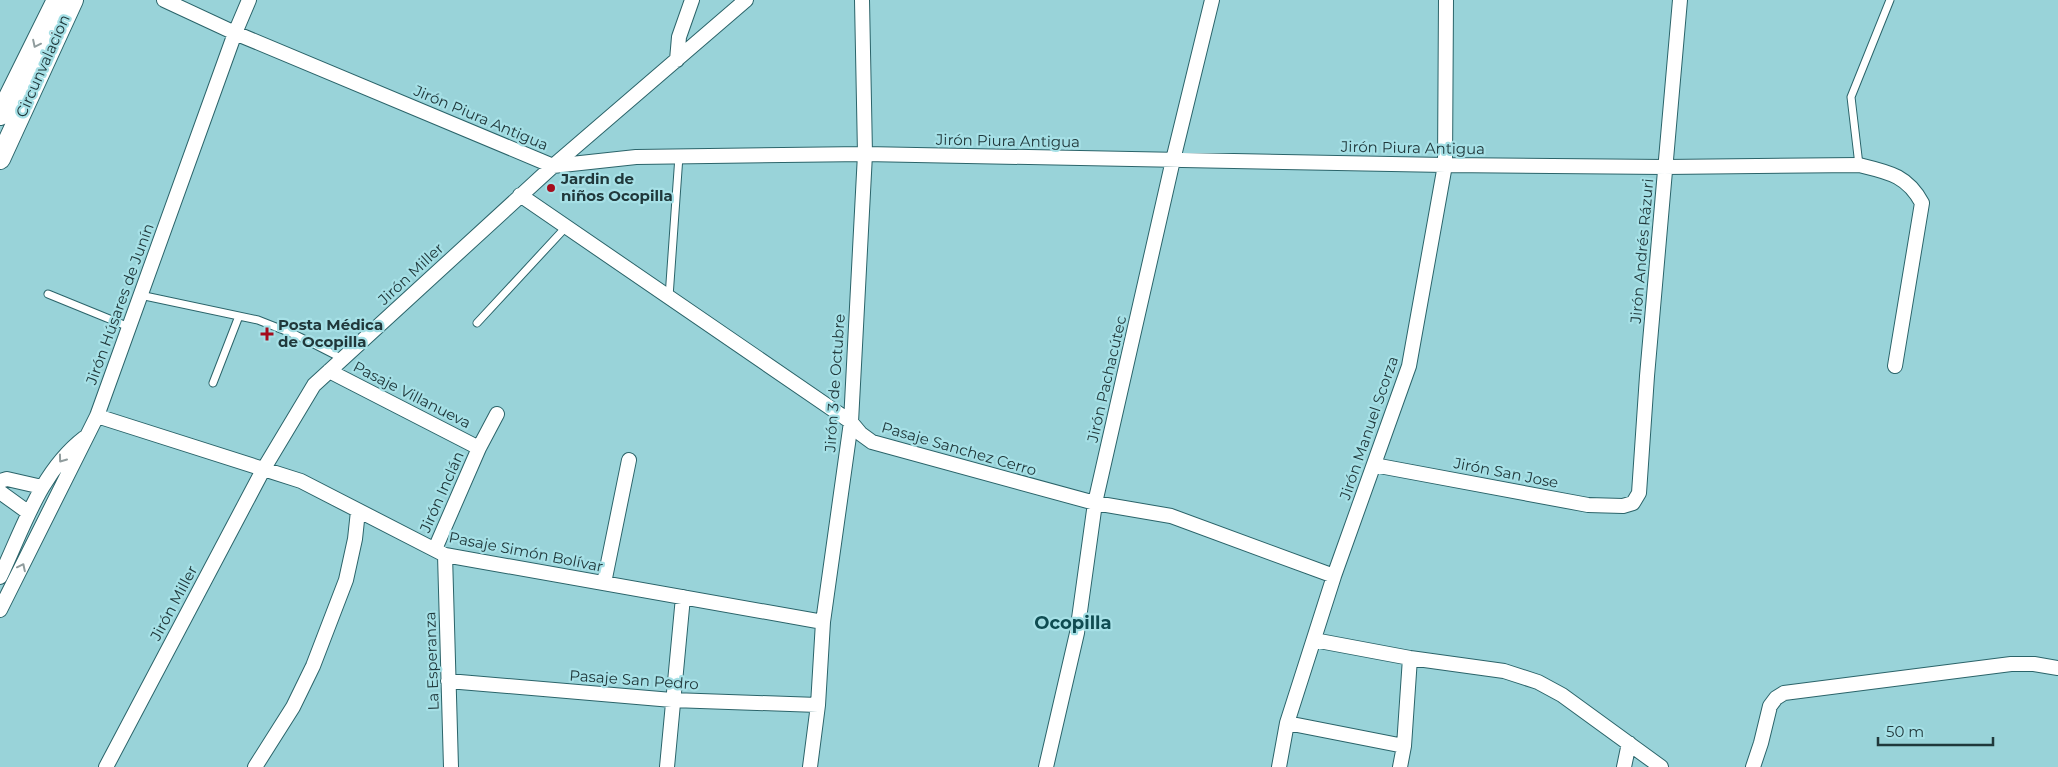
<svg xmlns="http://www.w3.org/2000/svg" width="2058" height="767" viewBox="0 0 2058 767" font-family="Montserrat,sans-serif">
<rect width="100%" height="100%" fill="#99d3d9"/>
<g fill="none" stroke-linecap="round" stroke-linejoin="round">
<!-- lane casing -->
<g stroke="#2b646a" stroke-width="9">
<path id="lane" d="M1859 165 1851 97 1890 0
M48 294 129 327
M140 295 258 320 296 335 343 359
M669 297 679 156
M477 323 566 227
M213 383 239 316"/>
</g>
<!-- street casing -->
<g stroke="#2b646a" stroke-width="16">
<path id="street" d="M164 0 235 33 553 166 636 157 865 154 1445 165 1665 167 1859 165C1888 172 1907 175 1922 203L1895 366
M677 60 679 37 692 0
M520 195 851 422 861 434 872 442 1095 503 1171 516 1334 576
M329 371 479 448
M97 416 301 481 445 555 823 622
M1374 465 1588 505 1623 506 1633 503 1639 493 1647 376 1680 0
M0 481 7 479 42 487
M0 492 29 513
M435 549 479 448 497 414
M445 555 451 767
M0 577C23 529 40 472 84 438
M604 583 629 460
M0 610 97 416 235 33 249 0
M1314 640 1410 658 1504 671 1538 682 1562 695 1661 767
M448 681 672 700 818 705
M1287 723 1404 746
M106 767 263 470 314 385 553 166 746 0
M255 767 293 707 313 666 346 580 355 539 358 511
M667 767 683 597
M810 767 818 705 823 622 851 422 865 154 862 0
M1046 767 1077 633 1095 503 1173 160 1212 0
M1279 767 1287 723 1334 576 1409 366 1445 165 1446 0
M1400 767 1404 746 1410 658
M1624 767 1629 743
M1753 767 1761 743 1770 706 1776 698 1784 693 2011 664H2034L2058 668"/>
</g>
<!-- secondary casing -->
<g stroke="#2b646a" stroke-width="22">
<path id="secondary" d="M0 115 57 0
M0 159 73 0"/>
</g>
<!-- lane -->
<use href="#lane" stroke="#fff" stroke-width="7"/>
<!-- street -->
<use href="#street" stroke="#fff" stroke-width="14"/>
<!-- secondary -->
<use href="#secondary" stroke="#fff" stroke-width="20"/>
</g>
<!-- one-way arrows -->
<defs><path id="oneway-chevron" d="M-2-3.5L2.5 0L-2 3.5" fill="none" stroke-width="1.6" stroke-linecap="round" stroke-linejoin="round" transform="scale(1.25)"/></defs>
<g stroke="#909c9d">
<use href="#oneway-chevron" transform="translate(36 44) rotate(116)"/>
<use href="#oneway-chevron" transform="translate(62 459) rotate(126)"/>
<use href="#oneway-chevron" transform="translate(22 567) rotate(-64)"/>
</g>
<!-- markers -->
<g fill="#a50c1c" stroke="#a6e0e6" stroke-width="2">
<circle cx="551" cy="188" r="5"/>
<path d="M264.5 326.5h5v5h5v5h-5v5h-5v-5h-5v-5h5z"/>
</g>
<g text-anchor="middle" stroke-width="4.5" stroke-linejoin="round" paint-order="stroke">
<!-- street labels -->
<g font-size="15" fill="#20383b" stroke="#a6e0e6">
<text transform="translate(43 66) rotate(-66)" y="5">Circunvalacion</text>
<text transform="translate(481 118) rotate(23)" y="5">Jirón Piura Antigua</text>
<text transform="translate(1008 141) rotate(1)" y="5">Jirón Piura Antigua</text>
<text transform="translate(1413 148) rotate(1)" y="5">Jirón Piura Antigua</text>
<text transform="translate(1642 251) rotate(-85)" y="5">Jirón Andrés Rázuri</text>
<text transform="translate(411 274) rotate(-43)" y="5">Jirón Miller</text>
<text transform="translate(120 304) rotate(-70)" y="5">Jirón Húsares de Junín</text>
<text transform="translate(1107 379) rotate(-77)" y="5">Jirón Pachacútec</text>
<text transform="translate(835 383) rotate(-86)" y="5">Jirón 3 de Octubre</text>
<text transform="translate(412 395) rotate(27)" y="5">Pasaje Villanueva</text>
<text transform="translate(1369 428) rotate(-71)" y="5">Jirón Manuel Scorza</text>
<text transform="translate(959 449) rotate(16)" y="5">Pasaje Sanchez Cerro</text>
<text transform="translate(1506 473) rotate(11)" y="5">Jirón San Jose</text>
<text transform="translate(442 492) rotate(-66)" y="5">Jirón Inclán</text>
<text transform="translate(526 552) rotate(11)" y="5">Pasaje Simón Bolívar</text>
<text transform="translate(174 603) rotate(-62)" y="5">Jirón Miller</text>
<text transform="translate(432 661) rotate(-92)" y="5">La Esperanza</text>
<text transform="translate(634 680) rotate(4)" y="5">Pasaje San Pedro</text>
</g>
<!-- poi labels -->
<g font-size="15" font-weight="bold" fill="#20383b" stroke="#a6e0e6" text-anchor="start">
<text x="561" y="184">Jardin de<tspan x="561" dy="17">niños Ocopilla</tspan></text>
<text x="278" y="330">Posta Médica<tspan x="278" dy="17">de Ocopilla</tspan></text>
</g>
<!-- quarter labels -->
<g font-size="18" font-weight="bold" fill="#0f4c52" stroke="#a6e0e6">
<text x="1073" y="629">Ocopilla</text>
</g>
</g>
<!-- scale -->
<path d="M1878 737v8h115v-8" fill="none" stroke="#20383b" stroke-width="2.5"/>
<text x="1886" y="737" font-size="15" fill="#20383b" stroke="#a6e0e6" stroke-width="4" paint-order="stroke">50 m</text>
</svg>
